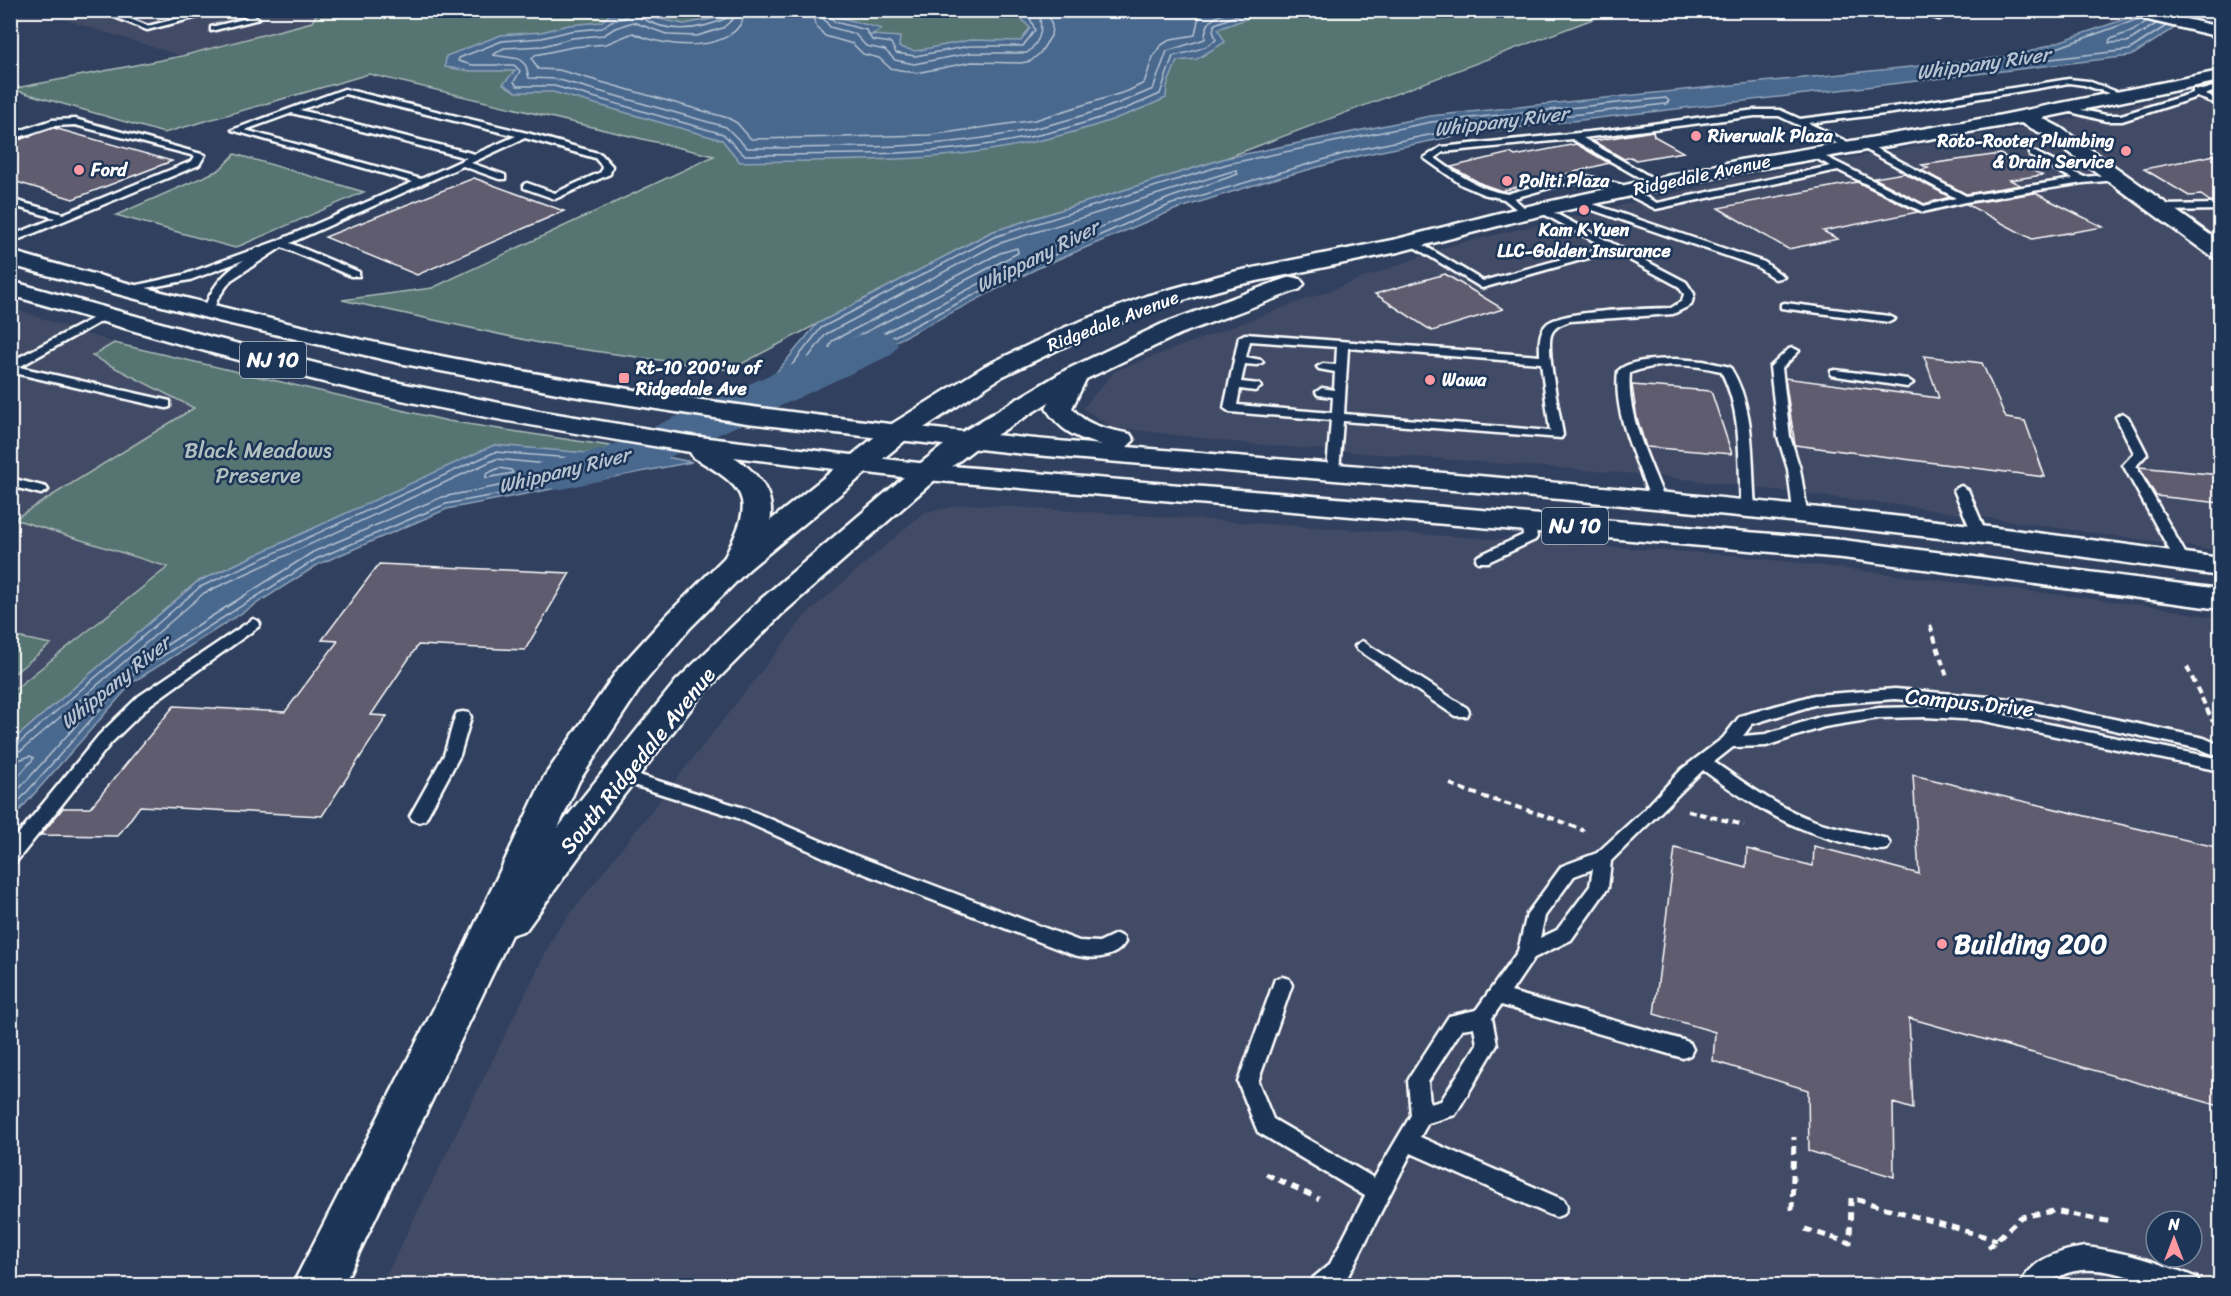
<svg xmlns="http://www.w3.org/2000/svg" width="2231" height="1296" viewBox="0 0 2231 1296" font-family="Sriracha,sans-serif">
<rect width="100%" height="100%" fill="#31405e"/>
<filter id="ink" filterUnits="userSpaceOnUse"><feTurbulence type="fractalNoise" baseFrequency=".0167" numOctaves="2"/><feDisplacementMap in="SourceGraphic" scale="12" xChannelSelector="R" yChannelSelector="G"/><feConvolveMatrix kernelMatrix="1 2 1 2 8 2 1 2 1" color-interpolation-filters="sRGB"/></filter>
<g filter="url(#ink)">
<!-- built -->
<path fill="#434c66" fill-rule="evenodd" d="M37 11H318L313 22 182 56Z
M2220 85V551L1906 506 1650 475 1251 444 1111 427 1083 408 1115 371 1449 246 1732 179 2061 121Z
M11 308 114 343 92 356 195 408 15 518 169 567 11 692Z
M967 504 1731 555 2158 607 2220 619V1285L381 1286 556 932 806 615 923 513ZM2156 1221H2192V1257H2156Z"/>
<!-- green -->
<path fill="#577472" stroke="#abbab8" stroke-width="1.5" d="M318 11H1614L1226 158 991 232 730 370 544 344 342 300 432 288 714 156 369 74 164 133 11 89 182 56 312 22Z
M235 154 364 192 235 248 116 215 219 170Z
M114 343 448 421 610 446 598 454 494 446 197 582 11 742V692L168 567 14 519 194 408 92 356Z
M11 636 51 644 11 676Z"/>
<!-- water -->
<path fill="#48688e" stroke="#91a4bb" stroke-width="1.5" d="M731 10 838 11 835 16 882 29 871 35 900 37 899 47 915 51 970 40 1021 41 1030 28 1020 17 1027 11H1268L1218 29 1225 42 1197 59 1177 61 1167 86 1166 98C1093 132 1012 150 932 157 869 162 804 160 740 162L722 140 553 92H516L503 84 515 71H471L445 67 446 56 501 35 541 32 569 25 601 22 609 15 644 12 650 17 684 24 711 19Z
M2141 11H2201L2131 56 1470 133 1362 155 1267 181 1174 210 1040 267 815 383 774 375 817 324 991 232 1226 158 1430 116 2017 56 2128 18Z
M494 445 598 454 610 446 692 462 447 509 319 564 133 682 11 820V742L197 582Z"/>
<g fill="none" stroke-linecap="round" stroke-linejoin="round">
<!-- shore -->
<path stroke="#b6c3d2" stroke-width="1.5" d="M628 10 625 18 611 21 602 28 570 31 542 38 502 41 459 58 458 61 472 65H514L520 71 514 82 517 86H554L723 134 744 155C806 154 869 156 931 151 1009 145 1089 127 1160 94L1173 56C1189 52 1203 50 1216 40L1213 30 1215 24 1251 10
M639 10 640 17C668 34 698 31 727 18L729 10
M737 10 735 17 723 28 697 36 669 35 633 22 615 28 604 35 572 38 543 46 504 48 493 55 520 59 526 66 529 78 556 79 726 127 747 148C808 147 870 149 931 144 1006 138 1084 120 1153 89L1167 51 1205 39C1205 20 1214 18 1230 10
M746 10C738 56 665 48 633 33L606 44 573 47 535 55 532 59 538 69 559 70 728 118 737 123 751 139 930 135 1035 120 1128 91 1144 83 1153 57 1160 46 1171 39 1195 35 1198 20 1205 10
M813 10 816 26 825 36 853 44 863 54 879 58 890 68 916 73 972 62 1021 63 1031 61 1040 53 1051 36 1052 27 1048 10
M823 10V18L830 27 855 34 866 46 885 50 895 60 914 64 971 53H1027C1043 39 1042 29 1039 10
M831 10 830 17 835 22 866 30 872 40 891 43 896 53 915 56 970 46H1023L1035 30 1030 18 1031 10
M2138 19 2040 54 2038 58 2042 60 2129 50 2166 26
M2147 21 2133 31 2110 39 2109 43 2127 42 2156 24
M1666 98 1669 101 1666 104 1468 127 1360 149 1172 204 1038 262 815 377 788 370 821 328 994 237 1227 164 1431 122Z
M1236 170 1238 174 1169 198 1035 255 814 369 802 366 826 334 997 244Z
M1017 248 1018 253 833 349 829 347 832 341 1000 253Z
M499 468 511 470 513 473 486 478V474Z
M10 746 17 745 200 587 495 452 597 460 612 452 645 460 643 464 550 485 446 504 316 559 129 677 10 811
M10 754 22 750 204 593 496 459 577 467 576 471 442 497 313 552 124 672 10 799
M10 763 30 756 34 758 10 786"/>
<!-- river -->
<path fill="#48688e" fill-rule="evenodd" d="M875 331 891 335 898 345 891 355 637 472 558 490 539 485 532 474 539 463 604 449 859 335Z"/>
</g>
<!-- building -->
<path fill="#605b6f" stroke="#fff" stroke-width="1.5" d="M53 128H54L172 161 73 199 10 180V143Z
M1653 131 1654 136 1683 152 1636 160 1631 157 1624 159 1593 141Z
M1576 144 1609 163 1502 191 1482 184 1451 167 1510 153 1515 156Z
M2000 154 2042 175 2010 180 2020 185 1966 194 1921 170 1928 168 1922 165Z
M2220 154V202H2211L2201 195 2189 196 2144 169Z
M1904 173 1950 197 1924 204 1874 178Z
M474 178 564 211 417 275 325 237Z
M1857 182 1918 212 1823 231 1838 239 1788 249 1718 208Z
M2035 193 2103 227 2032 239 1966 204Z
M1445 274 1503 309 1432 331 1375 294Z
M1924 356 1982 363 2006 418 2025 421 2045 477 1795 445 1785 378 1939 398Z
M1632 385 1711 391 1732 454 1646 447 1637 418Z
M2139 467 2220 475V503L2156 496Z
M379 564 570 573 525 650 418 645 371 715 387 716 322 816 140 806 118 836 41 835 63 808H90L174 706 285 712 338 641 322 640Z
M1913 775 2220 848V1106L1909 1018 1913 1109 1893 1103 1894 1177 1809 1151 1808 1090 1713 1061 1715 1032 1654 1014 1675 848 1746 867 1747 849 1813 866 1814 846 1919 874Z"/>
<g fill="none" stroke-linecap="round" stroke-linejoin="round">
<!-- lane casing -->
<g stroke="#fff" stroke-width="5">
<path id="lane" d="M97 10C106 10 112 15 121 15 129 16 144 10 155 10L128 18 148 26 211 10H225L147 30Z
M235 10H244L259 19 211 31V27L248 18Z
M1910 10H1923L1943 17 1939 19Z
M2069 79 2088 81 2128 96 2124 98 2084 85 2069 83 1893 113 1808 123 1852 144V148L1849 149 1779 116H1755L1583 138 1659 182V186L1656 187 1572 139 1443 152 1435 158C1457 174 1480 190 1507 194L1563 178 1586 176 1622 185 1657 203 1831 166 1809 155V151L1812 150 1924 206 1956 198 1859 146 1858 144 1862 141 1966 196 2073 179 2030 156V152L2033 151 2084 177 2117 174 2122 177 2117 180 2083 183 1965 202 1923 212 1838 170 1656 209 1616 189 1586 182 1563 184 1514 198 1530 213 1525 216 1504 199 1483 194 1462 185 1424 158 1441 147 1608 130 1755 110H1780L1800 119 1893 107Z
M2220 85V89L2205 95 2220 100V105L2197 97 2122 121H2106L2059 109 2063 106 2106 115H2121L2193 93V89L2202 90Z
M344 89 527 133 601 154 612 166 610 174 555 199 524 188V184L527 183 555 193 601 172 602 166 595 158 525 138 471 163 505 175V179H499L463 166 290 243 359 272V276H351L282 247 231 280 218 298 212 314 208 315 203 312C211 288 223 273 244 260L190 280 124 292V288L183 275 277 241 413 182 232 130ZM345 94 516 136 475 154 300 110ZM292 113 467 158 421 179 245 130Z
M75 119 205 155 199 165 10 243V236L55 218 10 205V199L63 214 192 161 195 156 75 125 53 126 10 140V134L52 120Z
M1575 198 1764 262 1784 277 1775 279 1756 266 1572 203 1570 201Z
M2220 204V210L2160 211 2155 208 2160 205Z
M1541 206 1686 282 1694 294 1691 305 1673 314 1570 321C1562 324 1554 326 1551 335 1546 352 1560 414 1563 435L1561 438 1343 421 1339 471 1333 475 1327 471 1331 420 1230 412 1224 408 1239 337 1245 334 1540 356C1540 345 1538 334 1546 325 1558 310 1648 309 1671 308L1682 301 1684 294 1678 286 1613 251 1482 288 1406 242 1415 240 1483 281 1605 247 1538 211 1536 209ZM1250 341 1337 347 1336 365 1323 364 1317 367 1319 369 1335 372 1334 390 1322 388 1316 392 1318 395 1333 397 1332 413 1237 405 1240 389 1255 391 1261 387 1259 384 1241 382 1245 364 1257 365 1263 362 1261 360 1246 357ZM1348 348 1541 363 1550 431 1344 414Z
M1785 303 1889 316 1895 319 1889 322 1781 308V304Z
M105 312 110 315 109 317 19 367 170 401V407L166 408 10 372V362Z
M1793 348 1799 351 1782 368 1790 437 1800 469 1807 511 1800 515 1793 511 1788 469 1778 437 1770 367 1789 349Z
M1675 359 1703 361 1730 367C1756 408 1751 459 1755 506L1753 509 1748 510 1741 506C1738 460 1743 414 1721 371 1692 364 1658 362 1630 373 1626 416 1649 459 1664 498L1657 502 1650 498C1636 458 1613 415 1618 371 1631 359 1657 360 1675 359Z
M1835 370 1907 379 1913 383 1907 387 1831 375V371Z
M2122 413 2128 417 2147 454 2136 466 2189 560 2187 563 2182 564 2175 560 2123 465 2134 453 2116 417Z
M10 478 46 487 48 490 41 494 10 486Z
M1961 486 1968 490 1986 533 1984 536H1974L1972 533 1954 490Z
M1528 518 1535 522 1537 537 1535 540 1488 562H1478L1476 559 1478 556 1523 535 1521 522Z
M253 619 258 621 260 624 258 627 151 704 111 743 16 862 10 864V844L99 735 139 696Z
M1362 641 1467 708 1469 712 1467 716H1455L1357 649 1355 646Z
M1895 689 2024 700 2204 738 2220 745V757L2200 749 2024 710 1895 699 1814 705 1752 724 1743 736 1766 734 1823 716 1879 708 1925 707 1980 710 2220 759V771L1980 720 1925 717 1879 718 1824 727 1766 746 1733 747 1714 762C1746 784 1778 808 1815 821 1838 829 1863 832 1887 839L1890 844 1887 849C1876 852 1862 846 1851 844 1790 830 1753 806 1703 770L1611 861 1608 888 1571 940 1534 958 1511 992 1683 1040 1690 1043 1693 1049 1690 1055 1683 1058 1501 1005 1492 1018 1497 1045 1455 1115 1428 1123 1420 1137 1564 1200 1567 1207 1564 1214 1556 1217 1548 1214 1411 1153 1346 1280 1339 1286H1310L1313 1278 1330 1264 1365 1196 1258 1132 1255 1125 1238 1082 1275 979 1282 977 1289 979 1292 985 1258 1082 1273 1119 1374 1178 1411 1115 1408 1081 1411 1075 1449 1016 1476 1010 1518 951 1527 914 1562 866 1597 853 1644 810 1682 769 1723 738 1740 716 1814 695ZM1593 869 1590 886 1557 930 1540 938 1545 916 1574 876ZM1474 1027 1477 1044 1441 1101 1430 1104 1428 1082 1462 1029Z
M463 712 469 713 471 717 460 755 425 820 419 822 413 820 410 816 444 755 455 717 457 713Z
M620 769 747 809 849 853 1079 941 1099 942 1116 934 1123 937 1125 942C1116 960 1088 960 1071 954L837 863 735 817 614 779 612 775 614 771Z
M2085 1247C2123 1251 2161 1263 2197 1278L2200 1286C2186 1286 2172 1287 2158 1286 2149 1285 2139 1280 2131 1277 2103 1269 2069 1263 2047 1286H2020C2031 1259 2059 1251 2085 1247Z"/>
</g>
<!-- secondary casing -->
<g stroke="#fff" stroke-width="5">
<path id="secondary" d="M2116 10H2147L2220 27V37L2118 13Z
M2220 71V81L2042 118 2061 128 2220 242V259L2212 257 2047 136 2021 123 1740 172 1517 221 1398 252 1237 285 1162 306 1084 337 1003 376 907 439 748 570 690 628 643 684 579 781 558 828 676 681 761 599 917 466 957 435 1066 370 1162 324 1284 279 1292 277 1300 279 1304 284 1300 289 1180 334 1084 380 977 447 937 478 783 613 700 697 616 805 526 930 511 935 343 1286H292L455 967 544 777 619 668 668 614 726 556 887 427 985 366 1066 327 1146 296 1233 272 1397 239 1515 209 1740 160 1992 117Z"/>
</g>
<!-- primary casing -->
<g stroke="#fff" stroke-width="5">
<path id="primary" d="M10 251C36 258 60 266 86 272 190 300 295 326 400 348 632 395 866 425 1102 445 1076 438 1060 431 1046 408L1066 370 1075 367 1084 370 1088 375 1072 408C1087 427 1108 429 1130 434L1134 440 1127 447C1492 477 1857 504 2220 558V576L2001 545 1780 520 1560 499 1024 454 747 423 573 396 399 363 218 321 10 265Z
M10 281 211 337 375 378 539 411 691 436 927 464 1843 540 2220 589V609L1843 558 927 480 734 457C784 490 778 525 748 570L737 572 726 570 722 563C752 503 755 492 693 457L690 452C584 435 478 417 374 394 251 366 131 330 10 295Z"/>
</g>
<!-- path-far1 -->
<path stroke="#fff" stroke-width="4" stroke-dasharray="7 4.5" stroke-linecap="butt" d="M1930 625 1947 677
M2187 667 2213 722
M1450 784C1494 803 1541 811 1584 831
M1688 811 1744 825"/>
<!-- path -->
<path stroke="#fff" stroke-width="5" stroke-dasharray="8 6" stroke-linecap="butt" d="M1266 1174 1319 1199
M1792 1210 1794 1137
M1805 1229 1850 1243 1851 1198 1997 1240
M1988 1248 2021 1217 2054 1211 2112 1222"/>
<!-- lane -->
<use href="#lane" fill="#1d3557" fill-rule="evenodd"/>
<!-- secondary -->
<use href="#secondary" fill="#1d3557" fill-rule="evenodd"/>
<!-- primary -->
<use href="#primary" fill="#1d3557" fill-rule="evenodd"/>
</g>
</g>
<!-- markers -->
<g fill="#ff9aa2" stroke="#1d3557" stroke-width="2">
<circle cx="1696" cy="136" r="6"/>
<circle cx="2126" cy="151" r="6"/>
<circle cx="79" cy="170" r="6"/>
<circle cx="1507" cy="181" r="6"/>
<circle cx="1584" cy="210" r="6"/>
<rect x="618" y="372" width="12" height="12" rx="3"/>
<circle cx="1430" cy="380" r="6"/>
<circle cx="1942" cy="944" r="6"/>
</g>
<g text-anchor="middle" stroke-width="5" stroke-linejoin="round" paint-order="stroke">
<!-- far-poi labels -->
<g font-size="18" font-weight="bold" fill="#fff" stroke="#1d3557" text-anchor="start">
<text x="1708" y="142">Riverwalk Plaza</text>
<text x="2114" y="147" text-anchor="end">Roto-Rooter Plumbing<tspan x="2114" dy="21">&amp; Drain Service</tspan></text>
<text x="91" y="176">Ford</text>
<text x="1519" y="187">Politi Plaza</text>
<text x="1584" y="236" text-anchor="middle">Kam K Yuen<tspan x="1584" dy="21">LLC-Golden Insurance</tspan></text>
<text x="636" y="374">Rt-10 200'w of<tspan x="636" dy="21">Ridgedale Ave</tspan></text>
<text x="1442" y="386">Wawa</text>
</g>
<!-- far-street labels -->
<g font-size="18" fill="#fff" stroke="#1d3557">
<text transform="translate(1702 175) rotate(-12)" y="6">Ridgedale Avenue</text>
<text transform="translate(1113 321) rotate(-21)" y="6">Ridgedale Avenue</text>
</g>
<!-- far-water labels -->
<g font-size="20" font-style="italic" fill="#b6c3d2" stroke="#1d3557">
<text transform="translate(1983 63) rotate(-8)" y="7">Whippany River</text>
<text transform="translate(1501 121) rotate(-7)" y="7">Whippany River</text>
<text transform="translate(1037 256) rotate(-27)" y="7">Whippany River</text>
<text transform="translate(564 470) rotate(-14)" y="7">Whippany River</text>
<text transform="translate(115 682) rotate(-39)" y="7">Whippany River</text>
</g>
<!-- shield labels -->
<g fill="#1d3557" stroke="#bbc2cd" stroke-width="1.5">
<rect x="240" y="342" width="66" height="36" rx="4.5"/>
<rect x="1542" y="508" width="66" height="36" rx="4.5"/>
</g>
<g font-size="21" font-weight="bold" fill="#fff">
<text x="273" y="367">NJ 10</text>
<text x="1575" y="533">NJ 10</text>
</g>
<!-- park labels -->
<g font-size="22" fill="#b3c0c0" stroke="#1d3557">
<text x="258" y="458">Black Meadows<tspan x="258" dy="25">Preserve</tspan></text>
</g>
<!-- street labels -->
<g font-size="22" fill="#fff" stroke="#1d3557">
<text transform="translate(1970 702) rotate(6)" y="8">Campus Drive</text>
<text transform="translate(637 760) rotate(-51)" y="8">South Ridgedale Avenue</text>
</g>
<!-- near-poi labels -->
<g font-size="27" font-weight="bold" fill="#fff" stroke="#1d3557" text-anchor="start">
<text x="1954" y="953">Building 200</text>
</g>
</g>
<!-- margin -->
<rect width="2231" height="1296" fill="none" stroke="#1d3557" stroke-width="36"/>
<rect x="18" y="18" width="2195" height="1260" fill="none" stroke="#fff" stroke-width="2" filter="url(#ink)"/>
<!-- north arrow -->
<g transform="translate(2174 1239)"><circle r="28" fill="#1d3557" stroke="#77869a" stroke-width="1.5"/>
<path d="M0-4.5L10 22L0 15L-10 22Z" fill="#ff9aa2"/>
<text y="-9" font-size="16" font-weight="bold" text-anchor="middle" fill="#ffffff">N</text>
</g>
</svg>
